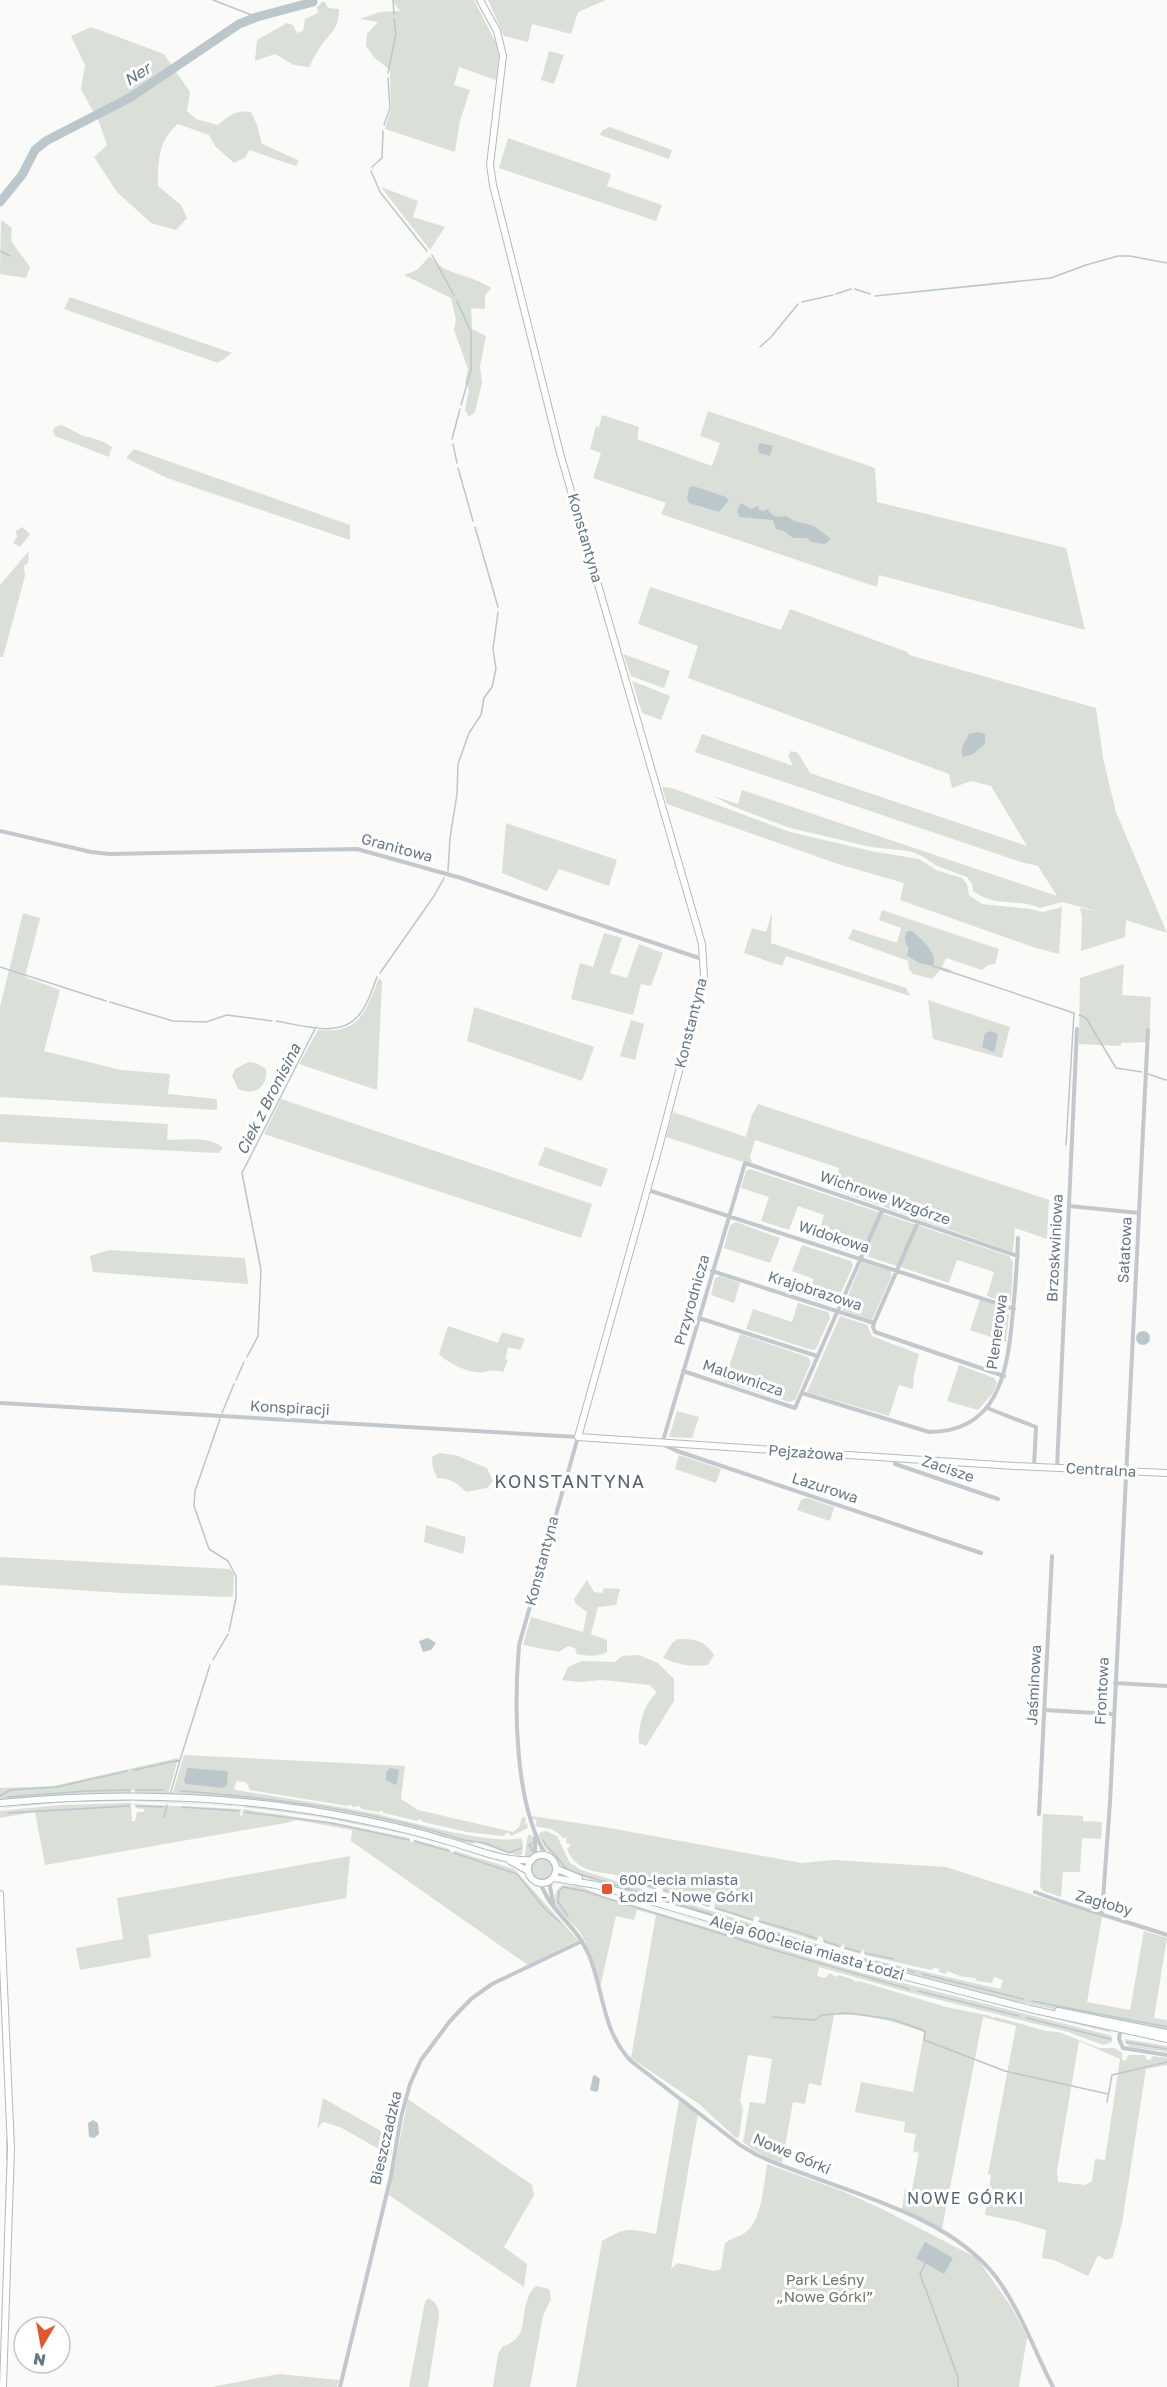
<svg xmlns="http://www.w3.org/2000/svg" width="1167" height="2387" viewBox="0 0 1167 2387" font-family="'Golos Text',sans-serif">
<rect width="100%" height="100%" fill="#fafaf8"/>
<!-- green -->
<path fill="#dadfd7" fill-rule="evenodd" d="M392 0H474L497 45 499 55 496 80 459 67 454 85 470 90 460 121 455 152 385 129 391 109 390 70 375 58 366 46 367 34 378 22 360 19 380 12 400 11Z
M488 0H606L578 12 571 34 532 24 528 42 504 36Z
M322 2H325L328 8 339 9C339 31 329 33 319 49 315 55 312 61 309 67L294 65 275 54 255 61 257 40 287 23 293 25 297 33 303 31 305 19 318 13 317 7Z
M91 27 164 54 190 92 187 111 196 119 218 125C229 115 236 110 251 112L257 125 262 144 298 160 297 166C280 162 266 155 249 150L246 157 234 163 215 146 209 135 178 124C158 140 158 162 158 186L181 205 187 218 176 230 151 223 117 192 94 157 107 145 99 122 81 89 85 65 71 36Z
M549 51 564 55 554 84 541 80Z
M610 127 672 150 669 159 600 135 603 130Z
M508 138 611 174 607 186 662 205 656 221 499 168Z
M381 187 418 201 413 217 445 227 430 250Z
M1 220 12 228 11 241 30 267 26 278 0 274Z
M430 256C444 276 472 274 491 288L485 296V309L471 308 472 329 486 336 480 366 482 383 475 412 469 417 465 410 469 389 465 382 468 369 454 330 456 320 451 298 404 275 417 270Z
M70 297 232 353 218 363 64 309Z
M708 411 875 468 877 502 1066 548 1085 630 879 575 877 587 661 514 666 503 593 478 601 453 590 449 596 426 599 427 602 415 639 427 637 439 712 466 720 443 700 436Z
M61 425C69 428 79 435 84 436 95 439 102 440 112 447L109 457 55 436 53 431 55 427Z
M134 449 350 525V540L167 478 126 458Z
M22 527 30 534 20 547 13 543 17 537 16 531Z
M29 551 28 563 24 566 25 576 3 657H0V585Z
M650 587 781 630 790 609 907 652 909 655 1096 708 1103 758 1116 812 1167 933 1126 920 1125 937 1081 951 1082 917 1080 908 1100 912 1062 902 1040 908C1019 898 996 908 973 891L972 884 967 877 937 866 922 856 909 851 871 847 790 828 732 806 713 796 738 804 742 790 1057 896 1038 866 1021 862 695 752 702 734 793 766 788 755 791 751 798 753 810 773 1027 846 991 786 971 781 952 788 949 774 688 678 698 646 638 624Z
M623 654 670 671 664 688 631 676Z
M632 681 670 696 661 720 642 713Z
M662 787 672 788 790 832 871 851 919 859 936 870 962 878 967 884 969 895 982 904 1030 909 1043 912 1062 907 1059 954 1036 948 900 900 904 883 838 864 667 804Z
M506 823 617 860 609 886 559 869 547 891 502 873Z
M882 910 999 949 995 964 988 965 982 970 946 958 942 967 951 970 949 973 940 970 932 979 913 974 909 969 908 961 848 939 853 929 897 943 901 928 879 920ZM924 942 932 952 919 963 908 957 907 945Z
M772 912 771 943 906 988 910 996 786 956 782 966 744 953 752 928 766 932Z
M23 913 40 918 25 977 60 990 44 1051 121 1070 170 1074 168 1094 217 1099V1110L0 1097V1007Z
M604 933 622 938 610 973 627 978 639 944 663 953 651 986 641 984 633 1015 571 999 580 963 593 967Z
M1124 964 1122 995 1151 997 1149 1042 1121 1043V1046L1079 1044 1080 978Z
M379 978 382 981 377 1090 299 1064 318 1030C360 1034 365 1013 379 978Z
M928 1000 1010 1027 1002 1058 933 1039Z
M474 1007 594 1047 582 1081 467 1041Z
M631 1020 644 1024 635 1060 620 1056Z
M249 1062 256 1063 266 1069C268 1088 254 1096 238 1089L232 1076 235 1069Z
M281 1099 592 1204 581 1238 264 1134Z
M758 1104 1049 1200 1047 1239 1015 1228 1013 1252 833 1189 839 1168 755 1140 750 1157 752 1162 740 1161 666 1137 673 1112 746 1137 752 1115Z
M0 1114 168 1124 167 1140C185 1140 209 1136 223 1148L218 1153 0 1142Z
M545 1147 608 1169 601 1187 538 1165Z
M750 1169 1009 1256 1013 1262 1011 1301 1007 1303 987 1296 994 1272 957 1260 949 1283 817 1240 824 1215 798 1206 789 1230 761 1221 769 1197 741 1188 746 1171Z
M736 1222 780 1238 770 1263 724 1248 730 1225Z
M802 1245 851 1261 853 1266 836 1303 831 1305 807 1297 814 1279 792 1271Z
M109 1250 245 1258 248 1284 93 1272 90 1256Z
M862 1262 891 1271V1277L872 1320 842 1310Z
M720 1276 740 1283 734 1303 711 1295 715 1278Z
M980 1300 1007 1310 1009 1315 1006 1342 970 1330Z
M798 1303 828 1312 830 1318 816 1349 812 1350 746 1329 753 1309 792 1322Z
M840 1316 867 1325 872 1336 919 1354 914 1374 913 1389 899 1385 889 1416 807 1392Z
M448 1326 498 1343 502 1332 525 1339 520 1350 508 1347 505 1359 508 1360 503 1372C495 1370 491 1370 484 1372 472 1375 447 1363 439 1354Z
M740 1334 808 1357 811 1362 795 1400 789 1402 724 1381Z
M959 1365 994 1378 997 1383 993 1393 978 1410 947 1401Z
M677 1411 699 1417 692 1438 669 1437Z
M439 1453 455 1455 487 1468 493 1481 487 1488 466 1492C457 1483 451 1478 437 1478L433 1468 432 1457Z
M679 1455 721 1469 716 1483 675 1469Z
M807 1498 834 1507 830 1521 797 1510 801 1500Z
M426 1525 466 1537 463 1554 424 1542Z
M0 1557 230 1569 234 1574 233 1595 230 1597 122 1593 0 1585Z
M587 1580 594 1592 602 1593 604 1588 620 1589 616 1605 598 1607 591 1634 607 1640V1652C597 1657 588 1656 577 1654L575 1648 568 1646 559 1652 523 1645 531 1617 583 1632 587 1612 576 1604 574 1599Z
M678 1639C695 1639 705 1640 714 1655L708 1665C691 1667 678 1665 663 1658L672 1643Z
M639 1655 658 1663 674 1679V1701L646 1746 639 1743C638 1727 644 1702 657 1693L650 1685 602 1680 580 1682 562 1680 568 1667 582 1661 615 1662 622 1656Z
M184 1755 405 1766 401 1799 418 1810 513 1832 519 1827 522 1817H525L526 1821 524 1824 527 1823 528 1828 511 1836 508 1832 503 1836 467 1832 423 1822 420 1819 417 1821 384 1813 381 1810 379 1812 361 1809 360 1806 353 1807 350 1804 348 1806 250 1790 246 1782 237 1781 234 1788 236 1790C281 1798 327 1804 372 1813 405 1820 491 1846 521 1838L523 1844 522 1854 519 1856 475 1842 473 1844 463 1842C356 1812 248 1795 136 1793L132 1789 131 1793 0 1800V1788L53 1786 178 1758 169 1792H173Z
M130 1799 131 1801 69 1802 0 1808 42 1803Z
M135 1800 241 1806 135 1801Z
M131 1803 132 1821H135L137 1812H144V1809L136 1808 134 1804 241 1809 240 1815 242 1816 243 1809 337 1823 409 1838 410 1842H413L415 1840 449 1849 452 1853 455 1851 514 1869 578 1940 528 1965 351 1841 352 1830 296 1820 291 1822 45 1865 35 1812 0 1818V1811L60 1805Z
M245 1805 335 1818 411 1835 320 1817 244 1807Z
M1043 1814 1083 1816V1821L1102 1822 1101 1839 1082 1838 1080 1872H1063L1061 1897 1043 1891 1040 1886Z
M531 1816 604 1827 801 1863 834 1860 946 1867 1102 1917 1087 2002 1130 2010 1144 1931 1167 1938 1154 2018 1167 2020V2031C1112 2020 1056 2011 1002 1998 861 1964 720 1922 582 1877L562 1868 555 1857 545 1848 539 1836 540 1832 546 1831 557 1836 570 1863 581 1870 852 1955 1000 1989 1003 1980 994 1977 992 1983 977 1981 975 1978C962 1977 961 1977 948 1971L946 1974 939 1972V1969L934 1968 931 1970 865 1955 863 1949 860 1954 844 1949V1943L840 1948 824 1943 822 1937 819 1936 816 1941 760 1923 759 1917 755 1916 752 1921 717 1910 714 1908 716 1901 712 1899 708 1907 694 1902 692 1901 693 1892 689 1891 686 1899 663 1892 662 1887 658 1886 655 1890 639 1885 637 1879 634 1883C627 1880 619 1875 611 1874 592 1872 574 1868 567 1849L571 1845 566 1843 567 1837 563 1838C554 1827 547 1829 535 1826L537 1820 532 1819Z
M528 1835H531L534 1839V1855L524 1859Z
M350 1856 346 1898 148 1935 151 1957 80 1970 76 1948 123 1939 117 1898Z
M531 1869a11 11 0 1 1 22 0a11 11 0 1 1-22 0Z
M563 1885 581 1887 611 1899 859 1972 1109 2035 1112 2037V2042L1103 2045 1068 2032 908 1992 819 1967 817 1976 825 1978 830 1973 836 1977 839 1975 854 1980 855 1982 859 1981 946 2007 991 2016 992 2018 996 2017 1046 2031 1059 2032 1099 2048H1115L1122 2053V2060L1126 2061 1128 2055H1145L1146 2059 1150 2060 1153 2056 1167 2058V2065L1146 2069 1122 2223 1113 2257C1106 2262 1104 2259 1098 2255L1088 2276 1054 2260 1042 2258 1046 2230 1015 2221 985 2215 991 2175 988 2174 1016 2026 983 2017 942 2229 902 2209 905 2189 912 2190 919 2153 913 2151 916 2134 904 2132 905 2122 855 2112 861 2082 913 2092 924 2034 923 2032C896 2021 863 2013 834 2015L821 2086 809 2083 805 2104 793 2102 782 2163C768 2158 755 2152 743 2142L750 2102 765 2104 772 2059 748 2055 740 2100 743 2109 739 2137 736 2138 699 2104 631 2058 656 1915 637 1910 634 1920 616 1916 600 1988C595 1970 591 1950 581 1934 575 1924 561 1916 556 1905 553 1897 556 1889 563 1885ZM1079 2041 1120 2059 1105 2160 1095 2159 1092 2181 1085 2185 1058 2182 1057 2171Z
M620 1898 876 1972 1108 2030 1112 2033 862 1970Z
M1125 2039 1167 2046V2052L1131 2047 1126 2044Z
M323 2098 393 2138 391 2156 340 2127 323 2122 317 2129Z
M408 2099 532 2185 534 2195 504 2247 527 2264 524 2287 389 2195Z
M679 2100 698 2114 671 2269 678 2263 714 2271 721 2269 725 2243C733 2237 740 2237 746 2232 762 2221 764 2182 767 2164L842 2191 882 2209 977 2258 1012 2308 1027 2337 1019 2387H576L602 2241C628 2226 628 2229 656 2234Z
M536 2286 549 2289 551 2299 543 2316 530 2387H493L498 2354 502 2347C530 2337 519 2320 528 2298 529 2294 533 2289 536 2286Z
M428 2298C437 2303 439 2307 439 2317L428 2387H409L425 2302Z
M279 2374 339 2380 337 2387H212Z"/>
<!-- water -->
<path fill="#bbc7cb" d="M760 443 773 446 770 456 759 453 758 447Z
M693 486 726 497 729 500 719 512 689 503 687 499 689 488Z
M741 503 751 509 758 506 759 510 764 511 768 509 769 512 776 517 786 516 794 521 814 526 831 539 825 544 811 542 807 538H793L784 531 776 529 773 520 739 517 737 511Z
M978 732 985 734V744L973 754 962 757V747L969 734Z
M908 931H912C922 940 938 952 933 966L919 963 907 956 908 949C906 942 902 938 908 931Z
M992 1031 998 1034 995 1050 993 1052 982 1047 985 1033Z
M1136 1338a7 7 0 1 1 14 0a7 7 0 1 1-14 0Z
M428 1638 436 1643 431 1650 423 1652 419 1641Z
M187 1768 226 1771 228 1773 227 1785 223 1788 186 1784 184 1782Z
M390 1768 399 1770 397 1783 395 1785 386 1780V1773Z
M595 2075 600 2079 598 2091 596 2092 590 2090 593 2076Z
M93 2120 98 2123 99 2134 94 2138 89 2137 88 2123Z
M925 2242 953 2258 944 2274 916 2258Z"/>
<g fill="none" stroke-linecap="round" stroke-linejoin="round">
<!-- stream -->
<path stroke="#bbc7cb" stroke-width="1.5" d="M213 0 257 17
M393 0 394 14
M388 73 396 34 394 19
M384 125 390 108 388 78
M372 167 382 158 383 131
M371 171 380 192 427 251
M0 251 10 256
M432 255 454 295
M855 289 870 294
M836 294 851 289
M875 296 1051 278 1086 265 1118 256H1130L1167 263
M457 301 471 332V370L461 405
M802 302 833 295
M760 347 771 337 798 304
M452 439 460 409
M453 444 457 463
M458 468 473 521
M475 527 498 607
M448 871 450 838 457 794 458 764 469 733 481 715 484 698 492 687 496 669 493 649 498 612
M933 966 1074 1013 1066 1145
M0 967 106 1001
M380 973 434 896 444 878
M110 1002 173 1021 206 1022 227 1015 272 1021
M1079 1015 1086 1018 1116 1068 1142 1072
M276 1021C302 1025 340 1039 359 1015 368 1005 372 990 377 977
M1148 1074 1166 1080
M247 1357 258 1336 261 1270 242 1173 316 1027
M236 1380 244 1362
M222 1413 234 1384
M220 1419 195 1491 194 1506 209 1549 228 1561 236 1576V1598L229 1631
M213 1660 228 1634
M134 1770 180 1760 210 1665
M136 1790H163
M180 1791C275 1798 372 1810 463 1840L485 1843 509 1853 521 1848
M171 1792 180 1760
M0 1796 10 1790 57 1787 127 1771
M8 1797 86 1791 130 1790
M137 1806 163 1807
M182 1807 239 1811
M245 1812 331 1823 409 1840
M8 1813 129 1806
M164 1817 167 1805
M543 1840C548 1850 549 1848 556 1856 566 1866 560 1867 576 1873L839 1953 914 1972
M414 1841 449 1851
M530 1845 532 1851
M528 1846 532 1843
M454 1853 517 1874 545 1909 560 1922
M629 1879 635 1881
M640 1883 655 1888
M664 1890 687 1897
M693 1900 709 1906
M716 1908 753 1920
M568 1916 558 1902 559 1891 563 1887 584 1891 770 1949 909 1989
M759 1921 798 1932 817 1939
M824 1941 839 1946
M845 1948 860 1952
M865 1953 894 1959
M922 1974 1023 1999
M918 1991 1019 2016
M1032 2001 1167 2027
M773 2017 815 2020 822 2015 848 2013 891 2019 923 2030 925 2032 924 2040 1005 2071 1108 2094
M1027 2018 1110 2039
M1126 2042 1167 2049
M1107 2102 1112 2075 1167 2062
M7 2120V2128
M7 2160V2138
M7 2173V2165
M6 2190 7 2182
M6 2212V2199
M925 2264 920 2274 958 2377V2387"/>
<!-- river -->
<path stroke="#bbc7cb" stroke-width="9" d="M0 202 22 175 35 150 46 141 131 97 239 24 257 17 313 2"/>
<!-- secondary casing -->
<g stroke="#b3babf" stroke-width="8">
<path id="secondary" d="M480 0 497 31 503 56 490 165 493 185 560 453 702 944 704 976 658 1151 578 1437 1014 1466 1167 1473
M0 1803C120 1791 240 1795 358 1819 388 1825 418 1832 447 1841 473 1848 503 1862 531 1860
M528 1869a14 14 0 1 1 28 0a14 14 0 1 1-28 0Z
M510 1861 528 1871
M557 1869 579 1878
M554 1878 596 1885 911 1978 1030 2009 1167 2039
M0 1894 11 2149 3 2387
M1058 2011 1167 2033"/>
</g>
<!-- street -->
<path stroke="#c3c8cc" stroke-width="4" d="M0 831 91 852 110 854 357 849 461 878 702 959
M648 1190 1014 1309
M1069 1206 1139 1213
M712 1271 874 1323 873 1327 875 1332 1004 1376
M699 1318 817 1356
M874 1323 918 1222
M683 1371 795 1408 882 1210
M802 1393 929 1432C997 1432 1007 1374 1012 1321 1015 1293 1017 1266 1018 1238
M0 1403 578 1437 519 1645C514 1705 514 1804 546 1855
M987 1408 1036 1427 1034 1466
M895 1459V1464L998 1499
M1057 1468 1077 1029
M981 1553 677 1451 662 1444 745 1163 1018 1256
M1115 1683 1167 1686
M1044 1710 1113 1714
M1039 1814 1052 1556
M535 1857V1838
M551 1880 550 1887 554 1907
M539 1883C544 1889 546 1897 551 1903 565 1923 578 1930 589 1955 604 1992 602 2031 631 2061L740 2145 757 2155C832 2190 944 2209 996 2277 1021 2311 1034 2350 1053 2387
M1035 1892C1078 1909 1123 1920 1167 1935
M1102 1913 1110 1802 1148 1030
M1121 2027 1119 2039 1123 2048 1167 2055
M340 2387 391 2176 401 2117 410 2084 421 2060 450 2021 471 1999 492 1984 582 1941"/>
<!-- secondary -->
<use href="#secondary" stroke="#fff" stroke-width="6"/>
</g>
<!-- markers -->
<rect fill="#e4572e" stroke="#fff" stroke-width="2" x="601" y="1883" width="12" height="12" rx="3"/>
<g text-anchor="middle" stroke-width="6" stroke-linejoin="round" paint-order="stroke">
<!-- street labels -->
<g font-size="15" fill="#657683" stroke="#fff">
<text transform="translate(585 538) rotate(74)" y="5">Konstantyna</text>
<text transform="translate(397 848) rotate(15)" y="5">Granitowa</text>
<text transform="translate(691 1023) rotate(-76)" y="5">Konstantyna</text>
<text transform="translate(885 1198) rotate(19)" y="5">Wichrowe Wzgórze</text>
<text transform="translate(834 1237) rotate(18)" y="5">Widokowa</text>
<text transform="translate(1055 1248) rotate(-87)" y="5">Brzoskwiniowa</text>
<text transform="translate(1125 1250) rotate(-87)" y="5">Sałatowa</text>
<text transform="translate(815 1291) rotate(18)" y="5">Krajobrazowa</text>
<text transform="translate(692 1300) rotate(-74)" y="5">Przyrodnicza</text>
<text transform="translate(997 1332) rotate(-82)" y="5">Plenerowa</text>
<text transform="translate(743 1378) rotate(19)" y="5">Malownicza</text>
<text transform="translate(290 1408) rotate(3)" y="5">Konspiracji</text>
<text transform="translate(806 1453) rotate(4)" y="5">Pejzażowa</text>
<text transform="translate(948 1469) rotate(19)" y="5">Zacisze</text>
<text transform="translate(1101 1470) rotate(3)" y="5">Centralna</text>
<text transform="translate(825 1488) rotate(18)" y="5">Lazurowa</text>
<text transform="translate(542 1561) rotate(-75)" y="5">Konstantyna</text>
<text transform="translate(1034 1685) rotate(-87)" y="5">Jaśminowa</text>
<text transform="translate(1102 1691) rotate(-87)" y="5">Frontowa</text>
<text transform="translate(1104 1903) rotate(16)" y="5">Zagłoby</text>
<text transform="translate(807 1948) rotate(16)" y="5">Aleja 600-lecia miasta Łodzi</text>
<text transform="translate(386 2138) rotate(-77)" y="5">Bieszczadzka</text>
<text transform="translate(792 2154) rotate(23)" y="5">Nowe Górki</text>
</g>
<!-- poi labels -->
<g font-size="15" fill="#657683" stroke="#fff" text-anchor="start">
<text x="619" y="1885">600-lecia miasta<tspan x="619" dy="17">Łodzi - Nowe Górki</tspan></text>
</g>
<!-- park labels -->
<g font-size="15" fill="#687a64" stroke="#fff">
<text x="825" y="2285">Park Leśny<tspan x="825" dy="17">„Nowe Górki”</tspan></text>
</g>
<!-- water labels -->
<g font-size="16" font-style="italic" fill="#60757c" stroke="#fff">
<text transform="translate(137 74) rotate(-33)" y="6">Ner</text>
<text transform="translate(268 1099) rotate(-63)" y="6">Ciek z Bronisina</text>
</g>
<!-- neighbourhood labels -->
<g font-size="16" letter-spacing="1.5" fill="#57646e" stroke="#fff">
<text x="966" y="2204">NOWE GÓRKI</text>
</g>
<!-- quarter labels -->
<g font-size="18" letter-spacing="1.5" fill="#57646e" stroke="#fff">
<text x="570" y="1488">KONSTANTYNA</text>
</g>
</g>
<!-- north arrow -->
<g transform="translate(42 2345) rotate(190)"><circle r="28" fill="#ffffff" stroke="#c1c8cd" stroke-width="1.5"/>
<path d="M0-4.5L10 22L0 15L-10 22Z" fill="#e4572e"/>
<text y="-9" font-size="16" font-weight="bold" text-anchor="middle" fill="#657683">N</text>
</g>
</svg>
